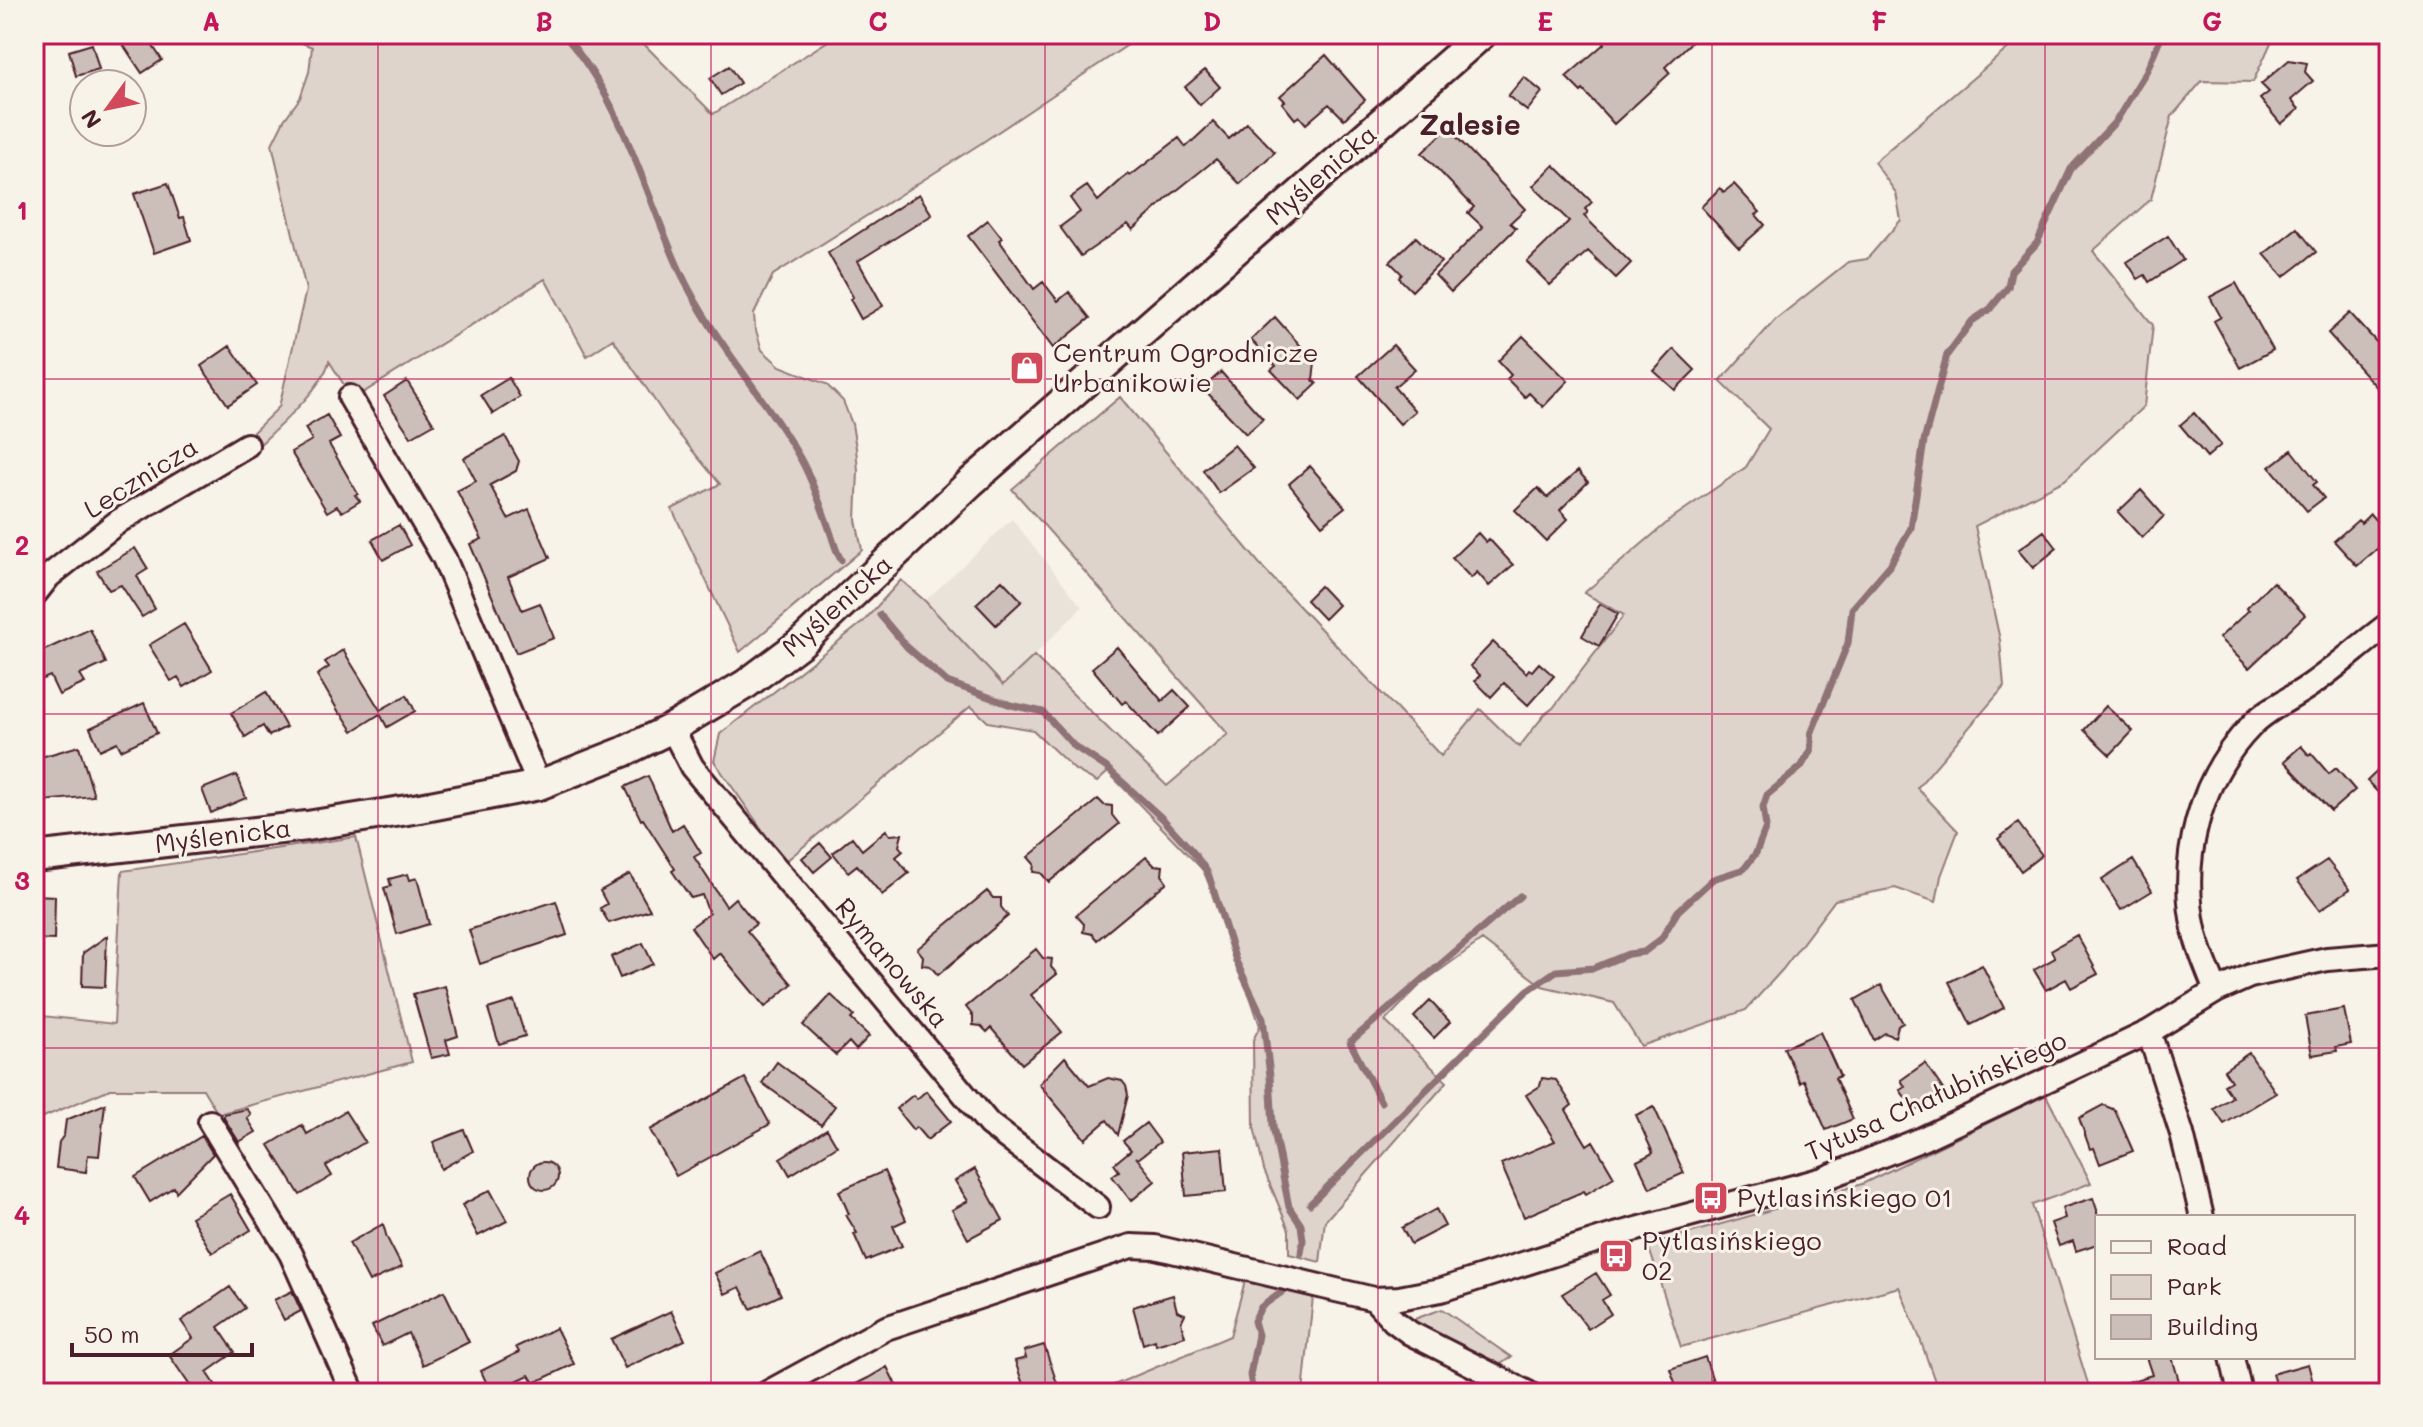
<svg xmlns="http://www.w3.org/2000/svg" width="2423" height="1427" viewBox="0 0 2423 1427" font-family="Mali,sans-serif">
<rect width="100%" height="100%" fill="#f7f3e8"/>
<filter id="ink" filterUnits="userSpaceOnUse"><feTurbulence type="fractalNoise" baseFrequency=".0125" numOctaves="2"/><feDisplacementMap in="SourceGraphic" scale="16" xChannelSelector="R" yChannelSelector="G"/><feConvolveMatrix kernelMatrix="1 2 1 2 8 2 1 2 1" color-interpolation-filters="sRGB"/></filter>
<g filter="url(#ink)">
<!-- built -->
<path fill="#eae3da" d="M1012 519 1082 607 1004 686 925 601Z"/>
<!-- green -->
<path fill="#ded4cc" stroke="#947a7c" stroke-width="2" d="M220 34H634L713 114 839 34H1144L980 144 773 275 754 314 755 327 762 350 780 366 826 384 843 401 852 424 856 448 858 471 856 520 862 550 740 652 672 509 720 484 672 426 613 339 587 356 545 279 353 399 329 361C324 387 276 429 256 448L247 438 279 407 306 290 272 144 284 120 300 98 309 72 312 47 288 37 264 41 222 38Z
M2025 34H2275L2253 82 2202 81 2172 116 2151 199 2093 251 2153 325 2144 406 2065 480 1975 526 2000 640 2004 687 1917 788 1958 831 1941 876 1936 902 1895 888 1835 900 1783 969 1746 1010 1641 1046 1614 1003 1542 986 1482 940 1421 984 1385 1021 1447 1082 1325 1221 1320 1262 1289 1254V1230L1264 1170 1254 1127 1253 1040 1260 1026 1222 914 1203 870 1108 772 1097 782 1075 770 1033 730 988 722 971 706 785 862 714 761 720 734 863 622 901 580 925 601 1003 685 1034 656 1167 786 1228 734 1012 489 1120 397 1264 569 1441 756 1480 709 1519 747 1545 714 1553 708 1624 615 1584 593 1675 516 1746 467 1769 429 1720 381 1776 319 1848 262 1867 259 1901 220 1896 193 1874 162Z
M356 837 412 1062 218 1114 203 1089H110L34 1121V1015L114 1024 122 871Z
M2046 1095 2091 1183 2032 1205 2090 1390 2081 1393H1939L1919 1336 1899 1287 1681 1347 1648 1245 1862 1184Z
M1245 1281 1313 1297 1303 1393H1095L1230 1336Z
M1442 1309 1511 1357 1498 1366 1412 1320Z"/>
<g fill="none" stroke-linecap="round" stroke-linejoin="round">
<!-- stream -->
<path stroke="#8e7275" stroke-width="7" d="M563 34C624 102 644 193 681 273 712 340 764 394 800 458 813 481 821 506 830 531 833 541 836 551 841 560
M880 615 907 647 947 682 1011 705 1043 712 1074 746 1107 768 1163 819 1193 852 1208 873 1236 961 1263 1018 1270 1076 1273 1126 1289 1207 1301 1225 1303 1240 1301 1253
M1381 1102 1350 1042 1520 896
M1310 1204 1527 991 1556 971 1594 968 1628 954 1644 952 1661 939 1678 911 1713 879 1744 869 1756 853 1766 827 1763 807 1767 795 1801 767 1811 750V734L1848 643 1852 609 1890 565 1911 528 1924 441 1947 355 1972 321 1990 309 2008 287 2011 271 2037 243 2071 169 2116 121 2147 70 2162 34
M1253 1393 1250 1375 1258 1335 1254 1321 1261 1307 1282 1292"/>
</g>
<!-- building -->
<path fill="#ccbfb9" stroke="#4a1f2b" stroke-width="2" d="M116 34H145L162 60 142 73Z
M1597 34H1700L1665 67 1670 73 1614 124 1583 90 1581 92 1566 77 1605 43Z
M92 44 99 69 76 76 69 51Z
M1326 55 1365 100 1344 119 1329 104 1306 124 1299 116 1295 119 1282 103 1285 101 1280 96Z
M2289 60 2307 63 2305 72 2313 81 2291 100 2299 109 2281 124 2260 99 2269 92 2261 84Z
M729 66 740 83 721 95 710 78Z
M1205 70 1220 87 1200 105 1185 87Z
M1524 77 1542 92 1527 111 1508 96Z
M1213 122 1229 139 1247 123 1275 152 1240 184 1216 159 1171 195 1133 230 1128 224 1081 256 1060 227 1080 212 1070 198 1087 186 1098 201 1128 174 1130 176 1179 138 1186 147Z
M1448 128 1525 209 1510 223 1516 228 1451 292 1435 275 1483 227 1468 213 1474 207 1422 153Z
M1554 165 1592 202 1585 209 1588 212 1584 216 1631 263 1616 278 1588 251 1550 285 1527 262 1569 221 1533 186Z
M168 183 180 218 184 217 191 240 154 253 134 194Z
M1734 184 1760 212 1756 215 1765 225 1739 248 1701 207 1720 188 1724 192Z
M919 194 932 215 858 261 883 306 861 319 850 299 853 297 828 253Z
M988 220 1002 238 999 240 1034 289 1043 282 1058 301 1069 292 1090 318 1053 348 968 236Z
M2297 228 2316 252 2284 277 2264 254Z
M2168 236 2183 260 2149 282 2145 275 2138 279 2127 262Z
M1416 237 1441 262 1412 291 1399 278 1402 274 1390 262Z
M2236 283 2273 350 2240 368 2214 321 2221 317 2210 297Z
M2350 313 2389 356V401L2328 333Z
M1275 317 1315 362 1313 380 1317 384 1300 400 1271 370 1276 366 1251 340Z
M1523 336 1568 381 1543 407 1529 393 1525 397 1507 379 1511 375 1498 361Z
M1393 345 1415 369 1394 387 1415 411 1400 424 1358 376Z
M230 346 257 385 228 405 201 366Z
M1674 349 1695 370 1675 390 1654 371Z
M1221 372 1263 419 1246 434 1203 388Z
M509 378 520 397 493 414 481 395Z
M407 381 434 424 411 437 384 396Z
M2194 413 2221 445 2207 457 2180 425Z
M327 415 340 438 329 444 358 494 355 495 360 501 342 512 337 506 327 512 291 452 312 440 305 428Z
M505 436 519 461 516 471 490 485 508 519 529 509 550 558 508 577 522 610 540 603 554 638 516 653 470 544 482 539 457 491 476 481 464 458Z
M1234 445 1254 468 1219 493 1203 470Z
M2292 450 2317 482 2313 485 2324 498 2307 511 2270 467Z
M1310 466 1345 507 1322 525 1289 484Z
M1578 471 1588 482 1560 510 1568 519 1546 541 1515 510 1538 488 1547 498Z
M2141 490 2164 516 2142 538 2118 512Z
M2370 514 2389 535 2382 541 2384 543 2357 566 2334 541 2358 520 2361 523Z
M399 525 410 545 383 560 372 540Z
M2044 531 2057 548 2033 568 2018 550Z
M1478 533 1486 542 1489 539 1513 565 1489 586 1477 572 1471 578 1452 558Z
M135 548 148 569 137 576 155 609 142 617 121 585 109 590 97 571Z
M1002 580 1022 601 996 625 976 604Z
M2273 582 2305 615 2249 668 2219 638 2249 610 2246 608Z
M1320 586 1338 605 1324 619 1306 600Z
M1600 604 1618 614 1599 646 1582 636Z
M184 624 212 670 184 687 178 677 171 681 149 645Z
M90 629 106 663 80 675 85 683 59 695 50 676 34 683V655Z
M1493 642 1526 673 1529 669 1532 671 1539 663 1554 676 1528 705 1504 683 1491 697 1475 681 1480 675 1470 666Z
M1117 647 1162 701 1174 690 1190 707 1158 736 1126 701 1122 704 1092 668Z
M343 650 380 710 407 695 415 711 387 727 380 714 353 731 342 714H340L317 675 329 667 325 662Z
M266 692 286 727 269 736 263 726 245 737 231 713Z
M144 703 157 733 121 750 117 742 100 750 90 728Z
M2106 706 2133 731 2110 755 2084 730Z
M79 746 94 796 34 802V759Z
M2301 746 2309 755 2311 753 2329 774 2336 768 2355 790 2331 811 2284 761Z
M2389 760V804L2367 781Z
M237 775 246 798 211 813 202 789Z
M648 776 672 831 683 824 701 853 694 857 726 906 735 898 756 924 747 931 792 984 765 1007 720 953 713 959 691 927 709 914 702 895 691 898 672 871 675 869 643 819 641 820 625 787Z
M1098 799 1104 805 1112 806V815L1119 824 1049 882 1041 873 1033 872 1034 864 1028 857Z
M2018 823 2042 855 2021 871 1998 839Z
M886 830 890 835 902 834 899 846 903 851 896 857 909 873 882 895 857 865 848 872 833 853 852 837 862 850Z
M820 843 832 857 814 872 802 858Z
M1146 857 1154 865 1163 866 1162 875 1167 882 1097 940 1092 934 1083 932 1084 924 1076 915Z
M2133 860 2152 891 2121 910 2102 880Z
M2327 860 2350 889 2320 910 2297 880Z
M408 874 410 880 417 878 429 924 397 934 384 888 391 886 389 879Z
M630 874 650 910 609 923 600 908 607 904 600 891Z
M987 891 993 898H1001V907L1008 916 938 975 930 966 922 965 923 956 917 949Z
M34 895 55 896 54 940 34 939Z
M556 901 567 935 480 964 469 930Z
M2077 935 2098 974 2071 988 2066 979 2046 990 2034 970 2055 958 2051 950Z
M107 936 105 987 82 986 83 953Z
M643 943 653 964 620 978 611 957Z
M1036 949 1043 958 1052 959 1051 967 1057 974 1031 995 1062 1032 1022 1064 991 1028 987 1032 981 1026 973 1025V1016L966 1007Z
M1982 965 2004 1008 1971 1025 1949 982Z
M1881 985 1903 1023 1898 1026 1895 1037 1885 1033 1874 1040 1855 1000Z
M445 986 458 1036 446 1040 450 1054 431 1058 413 994Z
M831 995 854 1016 851 1019 869 1036 856 1050 849 1042 836 1055 803 1025Z
M514 1001 525 1036 499 1044 488 1009Z
M1430 1001 1450 1022 1434 1038 1414 1017Z
M2344 1009 2351 1044 2336 1047 2337 1051 2312 1055 2305 1016Z
M1820 1032 1840 1076 1835 1078 1853 1119 1826 1130 1804 1080 1800 1083 1784 1048Z
M2249 1053 2276 1093 2224 1124 2214 1109 2232 1097 2224 1085 2231 1081 2224 1070Z
M1065 1057 1089 1086 1108 1078 1122 1081 1126 1086 1128 1095 1118 1135 1107 1120 1085 1139 1039 1084Z
M777 1062 835 1106 821 1125 762 1083Z
M1925 1063 1944 1091 1915 1111 1900 1090 1905 1087 1901 1080Z
M745 1078 770 1124 676 1176 650 1130Z
M1542 1078 1556 1080 1572 1105 1566 1110 1587 1145 1593 1141 1614 1177 1586 1194 1584 1191 1524 1217 1501 1164 1555 1141 1526 1095 1540 1086Z
M926 1091 951 1121 927 1140 916 1127 913 1130 896 1109 913 1095 917 1099Z
M105 1104 99 1156 88 1155 86 1172 56 1168 59 1142 64 1135 66 1120Z
M2103 1105 2115 1110 2133 1151 2100 1164 2094 1148 2090 1149 2079 1118Z
M1654 1107 1684 1173 1650 1188 1637 1161 1653 1153 1636 1115Z
M247 1109 251 1114 247 1118 256 1132 239 1142 224 1118V1114Z
M345 1111 365 1142 326 1166 332 1176 300 1195 269 1145 302 1125 307 1134Z
M1146 1123 1160 1142 1138 1159 1136 1157 1155 1181 1131 1201 1112 1176 1119 1171 1114 1164 1131 1150 1123 1141Z
M827 1129 837 1146 790 1175 780 1158Z
M464 1130 473 1151 441 1169 433 1142Z
M202 1136 213 1154 176 1192 174 1187 150 1202 135 1177Z
M1222 1148 1226 1192 1186 1196 1182 1152Z
M530 1176a14 14 0 1 1 28 0a14 14 0 1 1-28 0Z
M975 1169 1003 1220 968 1239 952 1210 968 1201 955 1181Z
M884 1171 906 1220 893 1226 902 1246 866 1261 854 1234 857 1233 846 1215 849 1214 839 1191Z
M490 1190 507 1221 478 1236 462 1205Z
M230 1194 251 1230 212 1253 191 1217Z
M2093 1198 2097 1210V1244L2076 1251 2073 1241 2059 1246 2051 1223 2065 1218 2062 1208Z
M1436 1209 1445 1226 1411 1244 1402 1228Z
M383 1224 387 1238 402 1267 369 1282 349 1243Z
M760 1251 781 1295 751 1309 740 1287 725 1294 715 1273Z
M1596 1273 1610 1295 1602 1300 1611 1314 1588 1329 1562 1294Z
M230 1287 245 1308 218 1327 235 1352 207 1372 221 1393H195L169 1355 193 1338 181 1321Z
M292 1291 301 1311 284 1320 274 1300Z
M444 1291 469 1342 423 1365 408 1333 382 1346 372 1326Z
M1173 1295 1177 1311 1185 1314 1181 1322 1185 1336 1156 1345 1155 1340 1143 1344 1133 1307Z
M671 1311 685 1340 625 1368 611 1339Z
M556 1328 574 1364 534 1383 529 1375 491 1393 481 1371 519 1352 516 1347Z
M1044 1345 1058 1386 1049 1389 1048 1393H1026L1015 1361 1026 1358 1024 1351Z
M1705 1357 1717 1393H1679L1670 1369Z
M2146 1357H2172L2181 1388 2167 1393H2109L2108 1388 2152 1375Z
M2308 1364 2316 1393H2278L2272 1374Z
M887 1367 900 1393H838L868 1378Z"/>
<g fill="none" stroke-linecap="round" stroke-linejoin="round">
<!-- minor casing -->
<g stroke="#4a1f2b" stroke-width="28">
<path id="minor" d="M350 397 444 558 539 785
M34 595 49 576 119 521 247 445
M672 728 692 767 989 1124 1098 1207
M2216 991C2209 973 2200 953 2195 934 2178 860 2199 779 2252 725 2268 708 2293 698 2312 684 2339 665 2363 643 2389 624
M2149 1032 2182 1134 2202 1217
M210 1122 291 1254 353 1393
M1374 1299 1394 1321 1410 1333 1528 1393
M2232 1357 2240 1393
M767 1393 886 1328 1131 1246 1155 1247 1374 1299 1399 1298 1441 1290 1611 1236 1823 1179 1922 1139 2149 1032 2216 991 2250 976 2327 959 2389 954"/>
</g>
<!-- tertiary casing -->
<g stroke="#4a1f2b" stroke-width="34">
<path id="tertiary" d="M34 857 307 826 420 808 539 785 623 752 672 728 746 684 802 642 970 483 1482 34"/>
</g>
<!-- minor -->
<use href="#minor" stroke="#f7f3e8" stroke-width="22"/>
<!-- tertiary -->
<use href="#tertiary" stroke="#f7f3e8" stroke-width="28"/>
</g>
</g>
<!-- grid -->
<path fill="none" stroke="#c2185b" stroke-width="2" stroke-opacity="0.55" d="M378 34V1393M711 34V1393M1045 34V1393M1378 34V1393M1712 34V1393M2045 34V1393M34 379H2389M34 714H2389M34 1048H2389"/>
<!-- icons -->
<defs>
<g id="shop-square" transform="scale(1.8)"><rect x="-9" y="-9" width="18" height="18" rx="4" fill="#d1495b" stroke="#f7f3e8"/><path d="M-5-2.5h2.3a2.7 3.5 0 0 1 5.4 0H5L5.5 6h-11ZM-1.5-2.5h3a1.5 2.3 0 0 0-3 0Z" fill="#fff"/></g>
<g id="bus-square" transform="scale(1.8)"><rect x="-9" y="-9" width="18" height="18" rx="4" fill="#d1495b" stroke="#f7f3e8"/><path d="M-5-6H5V4H4V6H2V4H-2V6H-4V4H-5ZM-3.5-4V0h7V-4ZM-3.5 1.2v1.5H-2V1.2ZM2 1.2v1.5H3.5V1.2Z" fill="#fff"/></g>
</defs>
<g fill-rule="evenodd">
<use href="#shop-square" x="1027" y="368"/>
<use href="#bus-square" x="1711" y="1198"/>
<use href="#bus-square" x="1616" y="1256"/>
</g>
<g text-anchor="middle" stroke-width="6" stroke-linejoin="round" paint-order="stroke">
<!-- street labels -->
<g font-size="26" fill="#4a1f2b" stroke="#f7f3e8">
<text transform="translate(1321 175) rotate(-41)" y="9">Myślenicka</text>
<text transform="translate(141 478) rotate(-32)" y="9">Lecznicza</text>
<text transform="translate(837 606) rotate(-42)" y="9">Myślenicka</text>
<text transform="translate(223 836) rotate(-7)" y="9">Myślenicka</text>
<text transform="translate(892 963) rotate(50)" y="9">Rymanowska</text>
<text transform="translate(1936 1096) rotate(-24)" y="9">Tytusa Chałubińskiego</text>
</g>
<!-- poi labels -->
<g font-size="26" fill="#4a1f2b" stroke="#f7f3e8" text-anchor="start">
<text x="1053" y="362">Centrum Ogrodnicze<tspan x="1053" dy="30">Urbanikowie</tspan></text>
<text x="1737" y="1207">Pytlasińskiego 01</text>
<text x="1642" y="1250">Pytlasińskiego<tspan x="1642" dy="30">02</tspan></text>
</g>
<!-- neighbourhood labels -->
<g font-size="28" font-weight="bold" fill="#4a1f2b" stroke="#f7f3e8">
<text x="1470" y="135">Zalesie</text>
</g>
</g>
<!-- margin -->
<rect width="2423" height="1427" fill="none" stroke="#f7f3e8" stroke-width="88"/>
<!-- legend -->
<rect x="2095" y="1215" width="260" height="144" fill="#f7f3e8" stroke="#b29e9c" stroke-width="2"/>
<rect x="2111" y="1241" width="40" height="12" fill="#f7f3e8" stroke="#b29e9c" stroke-width="2"/>
<text x="2167" y="1255" font-size="24" fill="#4a1f2b">Road</text>
<rect x="2111" y="1275" width="40" height="24" fill="#ded4cc" stroke="#b29e9c" stroke-width="2"/>
<text x="2167" y="1295" font-size="24" fill="#4a1f2b">Park</text>
<rect x="2111" y="1315" width="40" height="24" fill="#ccbfb9" stroke="#b29e9c" stroke-width="2"/>
<text x="2167" y="1335" font-size="24" fill="#4a1f2b">Building</text>
<!-- north arrow -->
<g transform="translate(108 108) rotate(237)"><circle r="38" fill="#f7f3e8" stroke="#b29e9c" stroke-width="2"/>
<path d="M0-6L14 30L0 20L-14 30Z" fill="#d1495b"/>
<text y="-12" font-size="22" font-weight="bold" text-anchor="middle" fill="#4a1f2b">N</text>
</g>
<!-- scale -->
<path d="M72 1343v12h180v-12" fill="none" stroke="#4a1f2b" stroke-width="4"/>
<text x="84" y="1343" font-size="24" fill="#4a1f2b" stroke="#f7f3e8" stroke-width="6" paint-order="stroke">50 m</text>
<rect x="44" y="44" width="2335" height="1339" fill="none" stroke="#c2185b" stroke-width="3"/>
<g font-size="26" text-anchor="middle" font-weight="bold" fill="#c2185b">
<text x="211" y="31">A</text>
<text x="544" y="31">B</text>
<text x="878" y="31">C</text>
<text x="1212" y="31">D</text>
<text x="1545" y="31">E</text>
<text x="1879" y="31">F</text>
<text x="2212" y="31">G</text>
<text x="22" y="220">1</text>
<text x="22" y="555">2</text>
<text x="22" y="890">3</text>
<text x="22" y="1225">4</text>
</g>
</svg>
